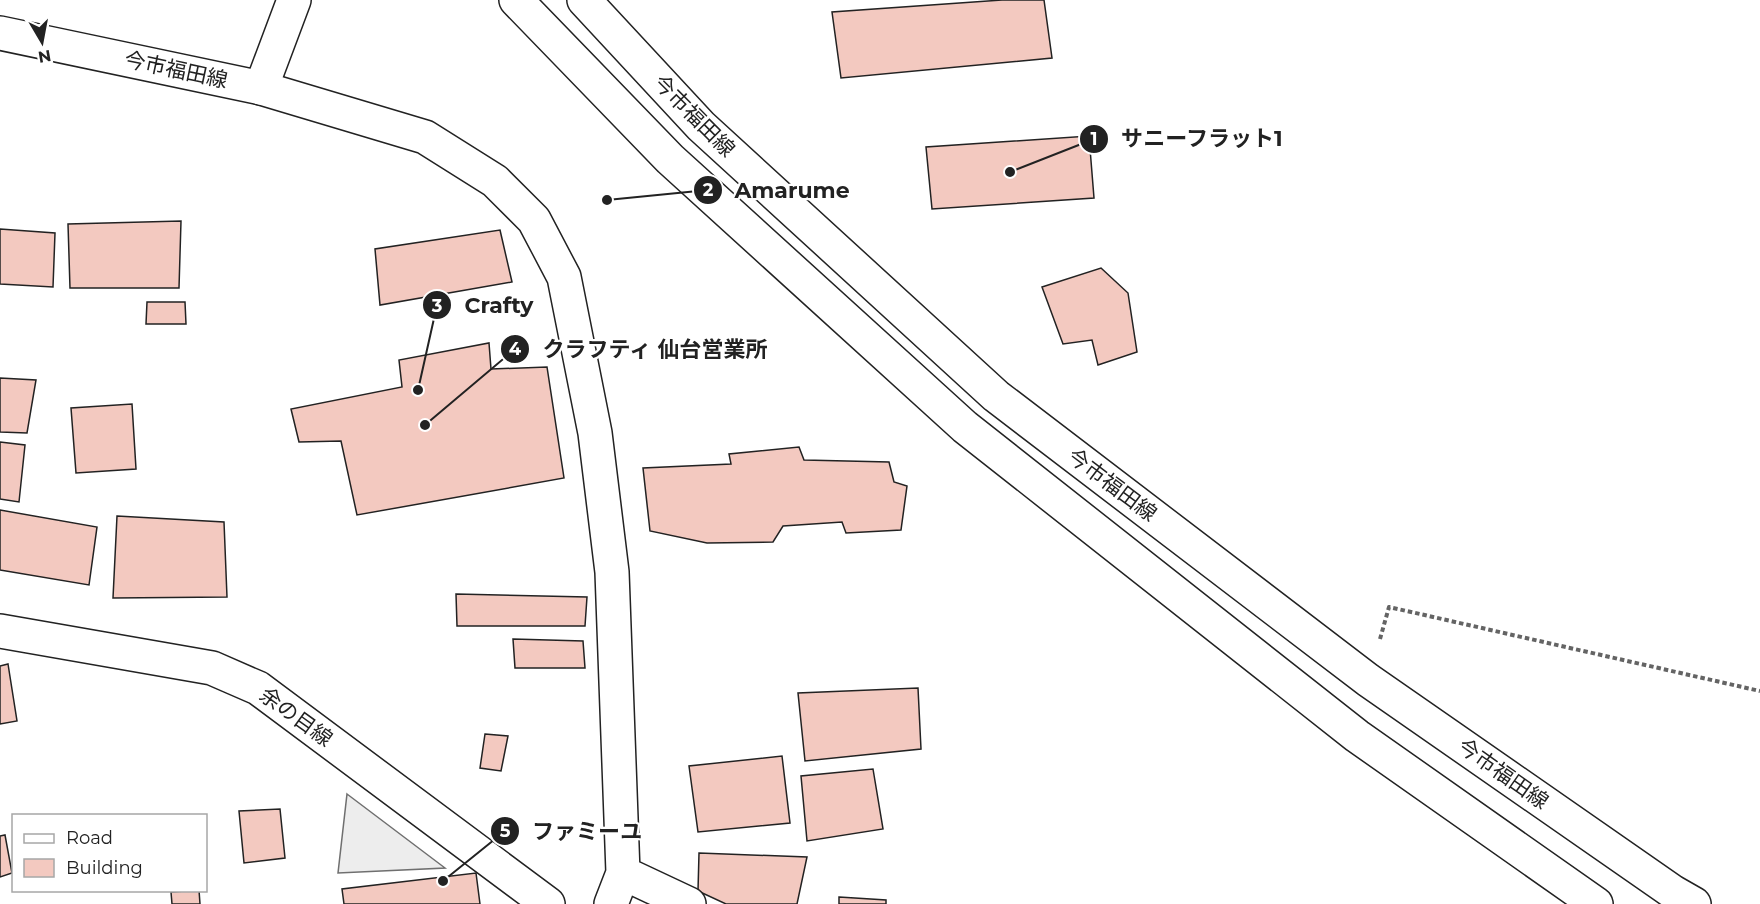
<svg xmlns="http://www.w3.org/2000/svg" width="1760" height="904" viewBox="0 0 1760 904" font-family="Montserrat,'Noto Sans JP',sans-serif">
<rect width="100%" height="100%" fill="#fff"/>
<!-- parking -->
<path fill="#ededed" stroke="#6f6f6f" stroke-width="1.5" d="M347 794 445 868 338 873Z"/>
<!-- building -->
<path fill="#f3c9c0" stroke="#222" stroke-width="1.5" d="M1002 0H1044L1052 58 841 78 832 12Z
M1089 136 1094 198 932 209 926 147Z
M181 221 179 288H70L68 224Z
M0 229 55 233 53 287 0 284Z
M500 230 512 282 380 305 375 249Z
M1101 268 1128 293 1137 352 1098 365 1092 340 1063 344 1042 287Z
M147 302H185L186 324H146Z
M489 343 491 369 547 367 564 478 357 515 341 441 299 442 291 409 402 387 399 360Z
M0 378 36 380 27 433 0 432Z
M132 404 136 469 76 473 71 408Z
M0 442 25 445 19 502 0 499Z
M799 447 804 460 889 462 894 482 907 486 901 530 846 533 842 522 783 526 773 542 707 543 650 531 643 468 731 464 729 454Z
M0 510 97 527 89 585 0 570Z
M117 516 224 522 227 597 113 598Z
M456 594 587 597 585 626H457Z
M513 639 583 641 585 668H515Z
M8 664 17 721 0 724V666Z
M918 688 921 749 805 761 798 693Z
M485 734 508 736 501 771 480 768Z
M782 756 790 823 698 832 689 766Z
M873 769 883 829 807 841 801 776Z
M280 809 285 858 244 863 239 811Z
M5 835 12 873 0 877V836Z
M699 853 807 857 797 904H726L698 891Z
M476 873 480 904H344L342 889Z
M199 890 200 904H172L171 892Z
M839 897 886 900V904H839Z"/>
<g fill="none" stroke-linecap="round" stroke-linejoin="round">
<!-- minor casing -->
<g stroke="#222" stroke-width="36">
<path id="minor" d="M261 88 425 137 495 181 534 220 564 277 595 433 612 572 623 873 611 904
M0 631 212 668 258 688 548 904
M623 873 689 904"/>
</g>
<!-- secondary casing -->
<g stroke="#222" stroke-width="36">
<path id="secondary" d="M516 0 670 159 965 427 1357 736 1596 904
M584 0 701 126 996 396 1368 680 1673 892 1694 904
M0 33 261 88 294 0"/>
</g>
<!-- path -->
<path stroke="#646464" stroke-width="4" stroke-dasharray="4.5 3" stroke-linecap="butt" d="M1380 639 1389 607 1760 691"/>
<!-- minor -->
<use href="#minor" stroke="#fff" stroke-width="33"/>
<!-- secondary -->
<use href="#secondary" stroke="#fff" stroke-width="33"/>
</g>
<g text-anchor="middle" stroke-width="4.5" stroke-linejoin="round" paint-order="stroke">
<!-- street labels -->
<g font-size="21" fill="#222" stroke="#fff">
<text transform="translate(176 70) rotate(12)" y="7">今市福田線</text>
<text transform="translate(694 116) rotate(45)" y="7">今市福田線</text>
<text transform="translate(1112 485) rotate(37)" y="7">今市福田線</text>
<text transform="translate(296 717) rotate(36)" y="7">余の目線</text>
<text transform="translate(1503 774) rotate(35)" y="7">今市福田線</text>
</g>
</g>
<!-- callouts -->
<path fill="none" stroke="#222" stroke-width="2" d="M1010 172L1094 139M607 200L708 190M418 390L437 305M425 425L515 349M443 881L505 831"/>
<g fill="#222" stroke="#fff" stroke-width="2">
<circle cx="1010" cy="172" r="6"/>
<circle cx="607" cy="200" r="6"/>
<circle cx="418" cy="390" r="6"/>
<circle cx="425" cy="425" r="6"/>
<circle cx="443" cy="881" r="6"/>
<circle cx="1094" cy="139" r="15"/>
<circle cx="708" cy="190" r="15"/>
<circle cx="437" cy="305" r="15"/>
<circle cx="515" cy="349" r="15"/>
<circle cx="505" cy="831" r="15"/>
</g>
<g font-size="18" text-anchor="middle" font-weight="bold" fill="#fff">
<text x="1094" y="145">1</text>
<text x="708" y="196">2</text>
<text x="437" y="312">3</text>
<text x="515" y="355">4</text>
<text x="505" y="837">5</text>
</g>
<g font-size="22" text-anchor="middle" font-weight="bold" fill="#222" stroke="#fff" stroke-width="4.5" stroke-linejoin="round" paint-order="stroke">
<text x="1202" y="146">サニーフラット1</text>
<text x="792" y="198">Amarume</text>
<text x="499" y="313">Crafty</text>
<text x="655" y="357">クラフティ 仙台営業所</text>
<text x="587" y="839">ファミーユ</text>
</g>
<!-- legend -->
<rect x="12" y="814" width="195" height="78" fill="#ffffff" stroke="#a7a7a7" stroke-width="1.5"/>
<rect x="24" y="834" width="30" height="9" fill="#ffffff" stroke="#a7a7a7" stroke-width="1.5"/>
<text x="66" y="844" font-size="18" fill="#222222">Road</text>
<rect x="24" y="859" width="30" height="18" fill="#f3c9c0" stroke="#a7a7a7" stroke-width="1.5"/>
<text x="66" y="874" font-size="18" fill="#222222">Building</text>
<!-- north arrow -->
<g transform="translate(42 42) rotate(170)" stroke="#ffffff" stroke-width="4.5" paint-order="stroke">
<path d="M0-4.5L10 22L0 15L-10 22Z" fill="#222222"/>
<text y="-9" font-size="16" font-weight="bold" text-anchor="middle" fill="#222222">N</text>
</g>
</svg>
